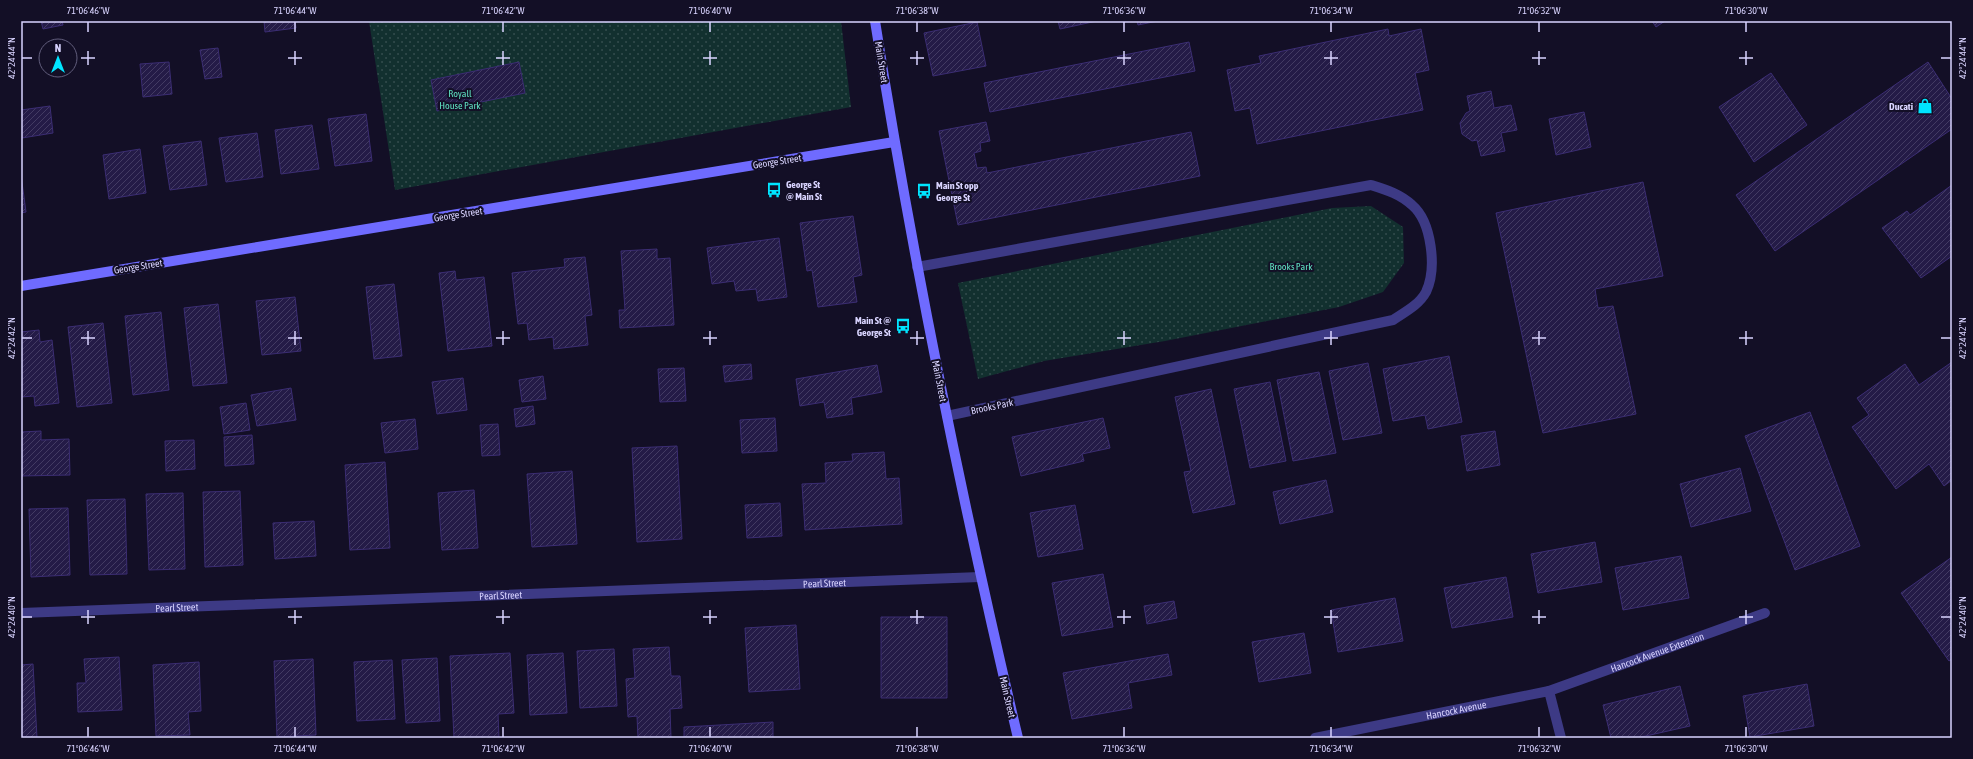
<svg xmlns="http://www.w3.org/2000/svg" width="1973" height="759" viewBox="0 0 1973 759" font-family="'Asap Condensed',sans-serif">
<defs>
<pattern id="park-dots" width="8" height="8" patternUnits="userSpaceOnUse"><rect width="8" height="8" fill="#12302f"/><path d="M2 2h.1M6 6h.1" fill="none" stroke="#344d4e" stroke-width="1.8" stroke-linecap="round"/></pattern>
<pattern id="building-hatch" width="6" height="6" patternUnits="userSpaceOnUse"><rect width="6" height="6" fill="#241b47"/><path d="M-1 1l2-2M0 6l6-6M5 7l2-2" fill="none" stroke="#433b63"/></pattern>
</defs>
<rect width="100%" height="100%" fill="#130f26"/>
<!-- park -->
<path fill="url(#park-dots)" d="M369 21H841L851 107 395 190Z
M1371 206 1403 227 1404 263 1383 292 1339 307 1165 341 1044 361 978 379 958 283 1332 208Z"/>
<!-- building -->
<path fill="url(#building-hatch)" stroke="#3b2d73" d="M41 21H62L63 25 43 29Z
M264 21H295L296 28 265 32Z
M1058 21H1097L1060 29Z
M1137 21H1158L1138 25Z
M1652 21H1665L1656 27Z
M977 22 986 66 933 76 924 33Z
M1388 29 1389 36 1421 29 1429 70 1415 73 1423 110 1257 144 1250 108 1235 111 1227 70 1261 63 1259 56Z
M1189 42 1195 71 990 112 984 83Z
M218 48 222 77 205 79 200 50Z
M169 62 172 94 143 97 140 64Z
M519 62 525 93 437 111 431 80Z
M1928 62 1952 99V129L1775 251 1736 195Z
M1771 73 1807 125 1754 162 1719 107Z
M1491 91 1494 108 1511 105 1517 130 1501 133 1505 151 1481 156 1477 140 1472 141 1462 134 1460 123 1466 113 1470 111 1467 96Z
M50 106 53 133 22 138 21 110Z
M1584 112 1591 147 1556 155 1549 119Z
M366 114 372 161 335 166 328 119Z
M986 122 990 141 980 143 981 151 974 153 977 168 986 167 987 173 1191 132 1200 176 958 225 939 131Z
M312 125 319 169 281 174 275 130Z
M257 133 263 177 226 182 219 138Z
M201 141 207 185 170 190 163 146Z
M140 149 146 193 109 199 103 155Z
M21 175 26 212 21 213Z
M1643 182 1663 276 1595 289 1598 308 1613 306 1636 414 1543 433 1496 213Z
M1952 185V256L1921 278 1882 228 1907 211 1910 215Z
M853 216 862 275 853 277 857 302 818 307 812 270 807 271 800 223Z
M779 238 787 297 758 301 756 289 736 291 734 281 712 284 707 248Z
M657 249V259L670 258 674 325 620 328 619 310H625L621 251Z
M585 257 592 315 585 316 588 345 554 349 553 337 529 340 527 323 518 324 512 273 565 267 564 259Z
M455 271 456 280 484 277 492 346 448 351 439 273Z
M394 284 402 356 374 359 366 287Z
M295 297 301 351 262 355 256 301Z
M218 304 227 383 193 386 184 308Z
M161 312 169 390 133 395 125 316Z
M103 323 112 403 77 407 68 327Z
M39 330 40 342 52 340 59 403 35 406 34 396 21 397V332Z
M1449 356 1462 422 1428 429 1425 415 1393 421 1383 369Z
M1952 362V480L1944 486 1929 464 1896 489 1852 427 1869 415 1857 398 1905 364 1919 385Z
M1368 363 1382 433 1343 440 1329 371Z
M751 364 752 379 725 382 723 366Z
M877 365 882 392 851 398 853 414 827 418 824 402 800 406 796 379Z
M684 368 686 401 660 402 658 369Z
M1319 372 1336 453 1293 461 1277 380Z
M543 376 546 399 522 402 519 380Z
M463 378 467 410 437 414 432 382Z
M1270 382 1286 461 1250 468 1234 389Z
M291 388 296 420 257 426 251 395Z
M1211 389 1235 504 1193 513 1184 472 1191 471 1175 397Z
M246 403 250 430 224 434 220 407Z
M533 406 535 424 516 427 514 409Z
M1810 412 1860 546 1795 570 1745 436Z
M775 418 777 451 742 453 740 420Z
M1103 418 1110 448 1082 454 1084 461 1021 476 1012 437Z
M415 419 418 449 385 453 381 423Z
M498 424 500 455 482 456 480 425Z
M41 431V440L69 439 70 475 21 476V432Z
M1495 431 1500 465 1467 471 1461 436Z
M252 435 254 464 225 466 224 437Z
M194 440 195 469 166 471 165 441Z
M677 446 682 539 637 542 632 448Z
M884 452 886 479 899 478 902 524 805 530 802 484 826 483 825 463 853 461 852 454Z
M385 462 390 548 350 550 345 465Z
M1740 468 1751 511 1691 527 1680 484Z
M572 471 577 544 532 547 527 474Z
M1326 480 1333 512 1280 524 1273 492Z
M474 490 478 548 442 550 438 493Z
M240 491 243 565 205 567 203 492Z
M183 493 185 569 149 570 146 494Z
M125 499 127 574 90 575 87 500Z
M780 503 782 536 747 538 745 505Z
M1075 505 1083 549 1038 557 1030 513Z
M68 508 70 575 31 577 29 509Z
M314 521 316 556 275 559 273 523Z
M1595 542 1602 582 1538 593 1531 554Z
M1681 556 1689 598 1623 610 1615 568Z
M1952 557V659L1949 661 1901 593Z
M1103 574 1113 627 1062 636 1052 583Z
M1506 577 1513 617 1452 628 1444 588Z
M1395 598 1403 641 1338 652 1331 610Z
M1174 601 1177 618 1147 624 1144 606Z
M881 617H947V698H881Z
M796 625 800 689 749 692 745 628Z
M1304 633 1311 673 1259 682 1252 642Z
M669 647 671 676H680L682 708 670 709 671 738H638L637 716 628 717 626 679 635 678 633 649Z
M614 649 617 706 580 708 577 651Z
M510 653 514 713 498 714 499 738H454L450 656Z
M563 653 567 713 530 715 527 655Z
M1168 654 1172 675 1128 683 1132 708 1072 719 1063 673Z
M119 657 122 710 78 712 77 683H86L84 659Z
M437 658 440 721 406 723 402 660Z
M313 659 316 735 277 737 274 661Z
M392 660 395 719 357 721 354 662Z
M199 662 201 711 188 712 190 735 156 736 153 665Z
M33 664 37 738H21V665Z
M1807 684 1814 726 1750 737 1743 696Z
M1680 686 1690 726 1637 738H1611L1603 705Z
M773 722V738H684V727Z"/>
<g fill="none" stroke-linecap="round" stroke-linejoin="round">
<!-- street -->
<g stroke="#3d3a85" stroke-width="10">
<path d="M917 267 1371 185C1387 190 1400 194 1412 205 1432 222 1437 269 1426 292 1419 305 1405 312 1393 320L947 416"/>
<path id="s1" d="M21 613 980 577"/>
<path id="s2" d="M1549 691 1765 613"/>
<path id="s3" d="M1315 738 1549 691 1561 738"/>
</g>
<!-- secondary -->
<path stroke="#6f6bff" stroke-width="10" d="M875 21C913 262 962 501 1018 738
M21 286 894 142"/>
</g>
<!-- ticks -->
<path fill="none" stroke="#d9d4ff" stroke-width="1.5" d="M88 22V32M295 22V32M503 22V32M710 22V32M917 22V32M1124 22V32M1331 22V32M1539 22V32M1746 22V32M88 51V65M295 51V65M503 51V65M710 51V65M917 51V65M1124 51V65M1331 51V65M1539 51V65M1746 51V65M22 58H32M81 58H95M288 58H302M496 58H510M703 58H717M910 58H924M1117 58H1131M1324 58H1338M1532 58H1546M1739 58H1753M1941 58H1951M88 331V345M295 331V345M503 331V345M710 331V345M917 331V345M1124 331V345M1331 331V345M1539 331V345M1746 331V345M22 338H32M81 338H95M288 338H302M496 338H510M703 338H717M910 338H924M1117 338H1131M1324 338H1338M1532 338H1546M1739 338H1753M1941 338H1951M88 610V624M295 610V624M503 610V624M710 610V624M917 610V624M1124 610V624M1331 610V624M1539 610V624M1746 610V624M22 617H32M81 617H95M288 617H302M496 617H510M703 617H717M910 617H924M1117 617H1131M1324 617H1338M1532 617H1546M1739 617H1753M1941 617H1951M88 727V737M295 727V737M503 727V737M710 727V737M917 727V737M1124 727V737M1331 727V737M1539 727V737M1746 727V737"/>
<!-- icons -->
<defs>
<g id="shop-bare" transform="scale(1.2)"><path d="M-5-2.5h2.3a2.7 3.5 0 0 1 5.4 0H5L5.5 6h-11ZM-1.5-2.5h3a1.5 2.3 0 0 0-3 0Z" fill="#00e5ff" stroke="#130f26" stroke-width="2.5" paint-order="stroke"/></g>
<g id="bus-bare" transform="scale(1.2)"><path d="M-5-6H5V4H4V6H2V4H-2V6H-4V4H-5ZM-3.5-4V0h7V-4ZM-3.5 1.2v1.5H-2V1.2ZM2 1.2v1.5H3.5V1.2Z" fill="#00e5ff" stroke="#130f26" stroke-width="2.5" paint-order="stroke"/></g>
</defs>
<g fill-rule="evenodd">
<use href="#shop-bare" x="1925" y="106"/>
<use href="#bus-bare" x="774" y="190"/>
<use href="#bus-bare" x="924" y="191"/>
<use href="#bus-bare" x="903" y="326"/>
</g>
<g text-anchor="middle" stroke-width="4" stroke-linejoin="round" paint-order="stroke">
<!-- street labels -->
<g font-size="10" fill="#d9d4ff" stroke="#130f26">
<text transform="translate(882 62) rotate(81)" y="4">Main Street</text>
<text transform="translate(777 161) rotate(-9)" y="4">George Street</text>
<text transform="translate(458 214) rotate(-9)" y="4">George Street</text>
<text transform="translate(138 266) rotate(-9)" y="4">George Street</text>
<text transform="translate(940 381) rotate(79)" y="4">Main Street</text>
<text transform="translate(992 406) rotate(-12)" y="4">Brooks Park</text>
<text dy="4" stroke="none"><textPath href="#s1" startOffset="804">Pearl Street</textPath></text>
<text dy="4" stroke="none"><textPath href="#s1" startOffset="480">Pearl Street</textPath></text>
<text dy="4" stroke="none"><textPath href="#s1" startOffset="156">Pearl Street</textPath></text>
<text dy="4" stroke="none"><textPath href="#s2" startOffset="115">Hancock Avenue Extension</textPath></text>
<text transform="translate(1008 697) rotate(77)" y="4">Main Street</text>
<text dy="4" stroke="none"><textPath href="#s3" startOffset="144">Hancock Avenue</textPath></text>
</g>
<!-- park labels -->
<g font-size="10" fill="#5fe0c0" stroke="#130f26">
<text x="460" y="97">Royall<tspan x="460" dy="12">House Park</tspan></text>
<text x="1291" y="270">Brooks Park</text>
</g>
<!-- poi labels -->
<g font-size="10" font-weight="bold" fill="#d9d4ff" stroke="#130f26" text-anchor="end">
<text x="1913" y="110">Ducati</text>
<text x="786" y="188" text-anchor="start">George St<tspan x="786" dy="12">@ Main St</tspan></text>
<text x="936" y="189" text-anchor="start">Main St opp<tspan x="936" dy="12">George St</tspan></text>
<text x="891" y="324">Main St @<tspan x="891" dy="12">George St</tspan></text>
</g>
</g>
<!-- border -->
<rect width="1973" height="759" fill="none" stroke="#130f26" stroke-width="44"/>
<!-- north arrow -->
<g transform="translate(58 58)"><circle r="19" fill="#130f26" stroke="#625e7d"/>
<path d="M0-3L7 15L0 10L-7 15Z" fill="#00e5ff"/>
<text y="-6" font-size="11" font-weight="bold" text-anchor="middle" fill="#d9d4ff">N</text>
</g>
<rect x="22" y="22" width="1929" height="715" fill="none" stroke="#d9d4ff" stroke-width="1.5"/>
<g font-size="10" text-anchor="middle" fill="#d9d4ff">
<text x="88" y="14">71°06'46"W</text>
<text x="295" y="14">71°06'44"W</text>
<text x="503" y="14">71°06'42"W</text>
<text x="710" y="14">71°06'40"W</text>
<text x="917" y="14">71°06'38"W</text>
<text x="1124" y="14">71°06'36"W</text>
<text x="1331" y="14">71°06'34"W</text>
<text x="1539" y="14">71°06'32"W</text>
<text x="1746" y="14">71°06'30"W</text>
<text transform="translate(11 58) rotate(-90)" y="4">42°24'44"N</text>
<text transform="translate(1962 58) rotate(-90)" y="4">42°24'44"N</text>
<text transform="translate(11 338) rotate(-90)" y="4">42°24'42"N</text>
<text transform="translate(1962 338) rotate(-90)" y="4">42°24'42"N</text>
<text transform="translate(11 617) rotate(-90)" y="4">42°24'40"N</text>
<text transform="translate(1962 617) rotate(-90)" y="4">42°24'40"N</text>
<text x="88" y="752">71°06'46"W</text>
<text x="295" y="752">71°06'44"W</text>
<text x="503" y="752">71°06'42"W</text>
<text x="710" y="752">71°06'40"W</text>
<text x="917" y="752">71°06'38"W</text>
<text x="1124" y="752">71°06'36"W</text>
<text x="1331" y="752">71°06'34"W</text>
<text x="1539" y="752">71°06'32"W</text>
<text x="1746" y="752">71°06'30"W</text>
</g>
</svg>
